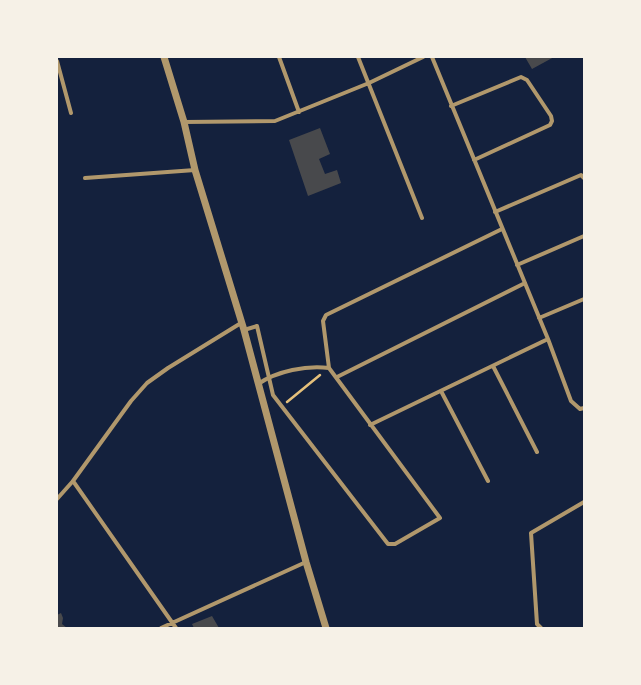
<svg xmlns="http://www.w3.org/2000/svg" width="641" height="685" viewBox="0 0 641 685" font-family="'Golos Text',sans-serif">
<rect width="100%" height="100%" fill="#14213d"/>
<!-- building -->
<path fill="#48494c" d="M525 57H554L532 69Z
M320 128 330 154 319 159 325 174 337 170 341 183 308 196 289 140Z
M61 613 63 618 62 624 67 628H57V615Z
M212 616 219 628H194L192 624Z"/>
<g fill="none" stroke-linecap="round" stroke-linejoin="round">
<!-- path -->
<path stroke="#e5c07b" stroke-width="2.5" d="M287 402 320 375"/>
<!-- minor -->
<path stroke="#b1986c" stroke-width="4" d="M279 57 299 112
M358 57 422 218
M432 57 548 339 571 401 580 409 584 408
M57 61 71 113
M451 106 521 77 527 80 551 116 552 121 550 125 474 160
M184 122 275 121 369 83 423 57
M85 178 195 170
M495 212 581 175 584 178
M517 265 584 236
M539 318 584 299
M244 330 257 326 273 395 388 544H395L440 518 329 368 323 321 326 315 502 229
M493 366 537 452
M337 377 525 283
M258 384C277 371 307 365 329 368
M441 391 488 481
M370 425 548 339
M73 481 176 628
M57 499 73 481 131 401 147 383 168 368 241 323
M161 628 306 562
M541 628 537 624 531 533 584 502"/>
<!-- tertiary -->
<path stroke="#b1986c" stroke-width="7" d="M164 57 184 122 195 170 244 330 306 562 326 628"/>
</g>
<!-- border -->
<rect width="641" height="685" fill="none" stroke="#f6f1e7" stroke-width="116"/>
</svg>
